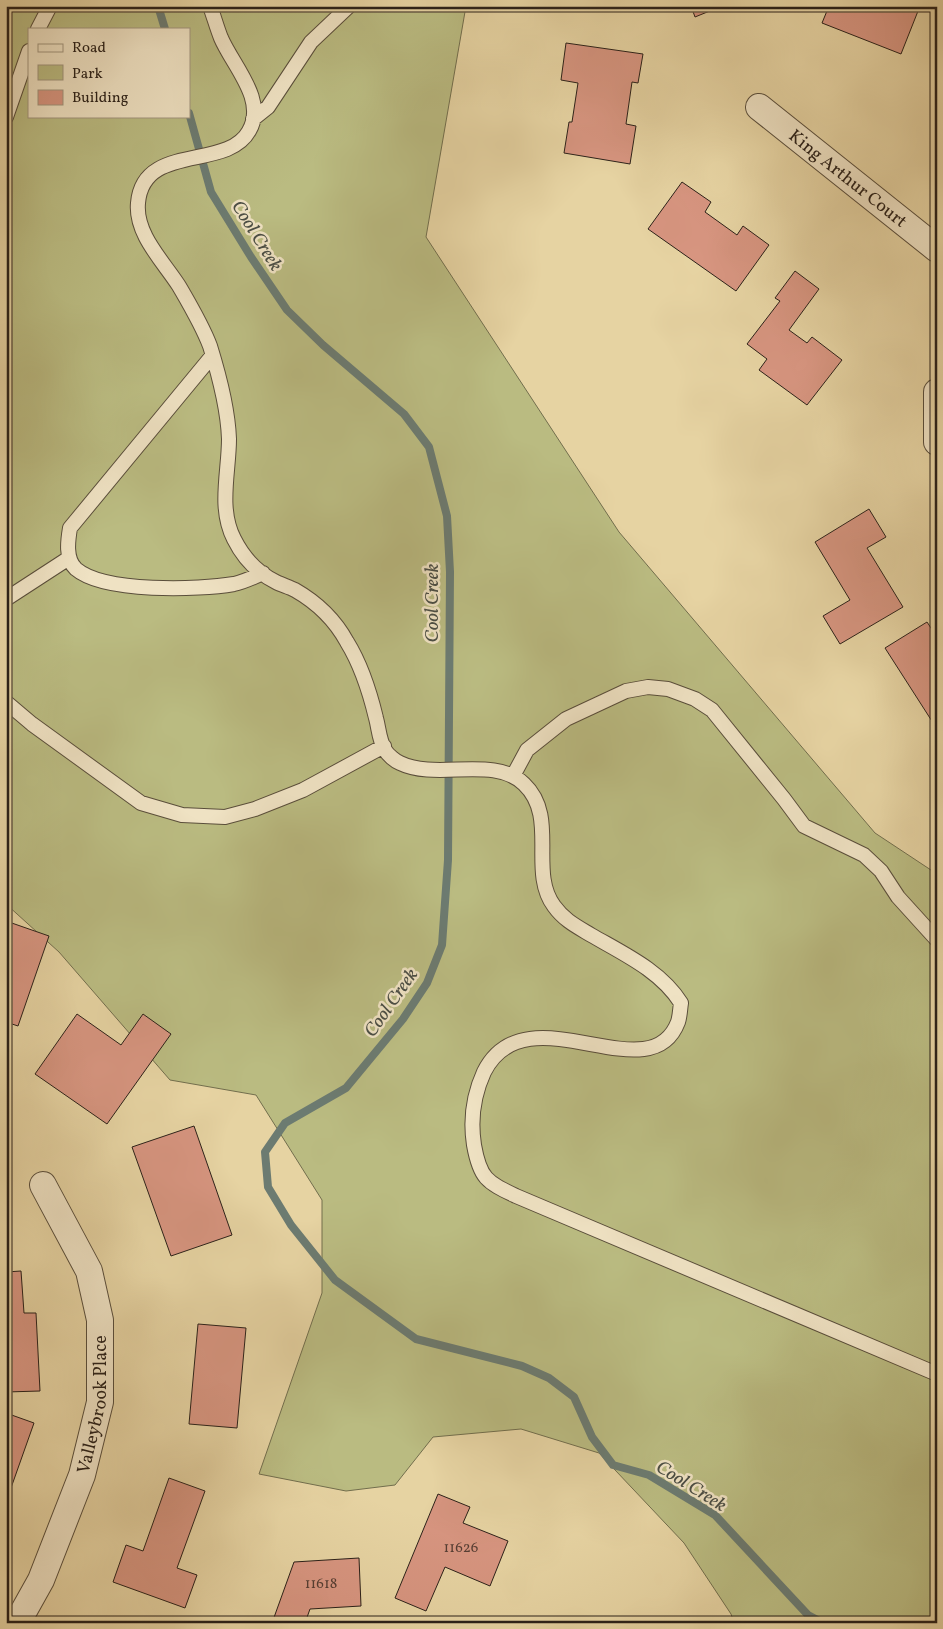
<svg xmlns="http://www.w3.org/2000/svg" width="943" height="1629" viewBox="0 0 943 1629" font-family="Vollkorn,serif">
<rect width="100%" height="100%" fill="#e6d3a2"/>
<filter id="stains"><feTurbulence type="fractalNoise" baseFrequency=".004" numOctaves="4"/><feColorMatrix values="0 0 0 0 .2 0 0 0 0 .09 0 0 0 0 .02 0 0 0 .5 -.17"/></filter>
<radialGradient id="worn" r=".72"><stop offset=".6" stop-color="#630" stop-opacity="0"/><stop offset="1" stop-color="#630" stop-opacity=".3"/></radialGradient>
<!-- green -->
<path fill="#babb81" stroke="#726e4d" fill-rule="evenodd" d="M6 6H466L426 237 619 532 875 833 937 874V1623H734L731 1614 684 1543 599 1453 521 1429 433 1437 395 1485 346 1491 259 1474 322 1293V1200L256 1095 170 1080 59 952 6 904ZM29 29H189V116H29Z"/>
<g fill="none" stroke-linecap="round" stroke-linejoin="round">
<!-- stream -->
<path stroke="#6c7b71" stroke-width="8" d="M158 6 165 29
M189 113 211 192 251 257 287 310 323 345 404 414 429 447 447 516 450 572 448 860 442 945 427 983 403 1019 346 1088 285 1123 265 1152 268 1187 291 1225 335 1280 416 1339 522 1366 549 1378 574 1397 592 1437 613 1465 649 1475 715 1515 808 1615 823 1623"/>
</g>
<!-- building -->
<path fill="#d79580" stroke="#2b2119" d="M691 6H722L695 17Z
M829 6H920L901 54 822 23Z
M566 43 643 54 638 83 632 82 626 124 636 126 630 164 564 153 569 122H572L578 83 561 80Z
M682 182 711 202 705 212 737 235 743 226 769 245 736 291 648 229Z
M795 271 819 289 789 330 807 343 812 337 842 360 807 405 759 370 767 359 747 344 780 301 775 298Z
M869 509 886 537 867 548 903 607 840 644 823 616 850 600 815 542Z
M927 622 937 637V729L885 648Z
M6 921 49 936 18 1026 6 1022Z
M77 1014 121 1045 143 1014 171 1034 107 1124 35 1074Z
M194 1126 232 1235 171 1256 132 1147Z
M21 1271 24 1313H36L40 1391 6 1392V1272Z
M198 1324 246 1328 237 1428 189 1424Z
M6 1413 34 1423 6 1502Z
M169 1478 205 1491 177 1568 197 1575 185 1608 113 1582 126 1545 143 1551Z
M438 1494 470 1507 463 1523 508 1541 490 1586 445 1567 426 1611 395 1598Z
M359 1558 361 1606 310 1609 305 1623H272L294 1562Z"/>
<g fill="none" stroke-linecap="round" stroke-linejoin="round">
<!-- service casing -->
<g stroke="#5a4e3b" stroke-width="16">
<path id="service" d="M210 6C214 17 217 28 221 38 233 66 267 100 249 131 227 171 143 142 138 203 135 234 163 261 179 286 190 305 202 325 210 346 219 375 228 409 229 439 229 472 218 508 234 539 243 557 258 573 276 582 282 585 289 587 295 590 316 602 335 620 347 642 360 663 370 693 376 718 379 729 379 740 385 750 388 755 395 761 400 763 437 781 494 755 524 784 559 817 528 871 554 906 564 920 576 926 591 935 624 954 661 971 681 1003 680 1009 680 1016 678 1022 650 1096 526 988 484 1072 473 1096 470 1119 474 1145 480 1179 487 1182 516 1196L937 1374
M38 29 50 6
M6 117 29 51
M253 119 268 107 311 42 349 6
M212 356 70 528C68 540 65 559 76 569 104 593 199 590 234 584 244 582 254 577 263 573
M6 599 69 558
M6 702 32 724 141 803 182 815 225 817 255 809 303 790 384 746
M513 776 527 750 566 719 626 691 648 687 668 689 695 699 712 710 784 799 804 826 864 855 881 871 898 897 937 940"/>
</g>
<!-- minor casing -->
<g stroke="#5a4e3b" stroke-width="28">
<g id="minor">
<path id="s1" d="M759 107 937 249"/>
<path d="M937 392V442"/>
<path id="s2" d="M17 1623 41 1580 82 1475 100 1402V1320L89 1271 43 1185"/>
</g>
</g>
<!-- service -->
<use href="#service" stroke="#efe2c3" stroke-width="14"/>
<!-- minor -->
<use href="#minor" stroke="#efe2c3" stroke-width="26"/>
</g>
<g text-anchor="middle" stroke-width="5" stroke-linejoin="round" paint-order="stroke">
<!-- number labels -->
<g font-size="15" fill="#563e33">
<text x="461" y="1552">11626</text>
<text x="321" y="1588">11618</text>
</g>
<!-- street labels -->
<g font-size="18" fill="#2b2119" stroke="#efe2c3">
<text dy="6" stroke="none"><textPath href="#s1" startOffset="114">King Arthur Court</textPath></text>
<text dy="6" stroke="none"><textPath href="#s2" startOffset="234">Valleybrook Place</textPath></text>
</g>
<!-- water labels -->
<g font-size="19" font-style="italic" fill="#4b4e45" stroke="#efe2c3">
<text transform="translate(258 235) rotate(58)" y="7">Cool Creek</text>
<text transform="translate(431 603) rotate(-90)" y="7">Cool Creek</text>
<text transform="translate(390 1002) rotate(-55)" y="7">Cool Creek</text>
<text transform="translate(692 1485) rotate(32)" y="7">Cool Creek</text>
</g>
</g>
<!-- margin -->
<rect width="943" height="1629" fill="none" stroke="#e6d3a2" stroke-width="25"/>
<rect x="8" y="8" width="928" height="1614" fill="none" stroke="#2b2119" stroke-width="2.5"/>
<rect x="12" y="12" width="918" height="1604" fill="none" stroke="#2b2119"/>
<!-- legend -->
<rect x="28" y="28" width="162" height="90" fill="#efe2c3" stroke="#a1957f"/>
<rect x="38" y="44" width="25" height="8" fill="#efe2c3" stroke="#a1957f"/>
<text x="72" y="52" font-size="15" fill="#2b2119">Road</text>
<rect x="38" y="65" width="25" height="15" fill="#babb81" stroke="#a1957f"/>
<text x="72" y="78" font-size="15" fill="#2b2119">Park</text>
<rect x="38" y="90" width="25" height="15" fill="#d79580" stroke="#a1957f"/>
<text x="72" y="102" font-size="15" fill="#2b2119">Building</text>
<rect width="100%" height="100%" filter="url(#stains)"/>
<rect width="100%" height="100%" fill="url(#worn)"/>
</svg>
